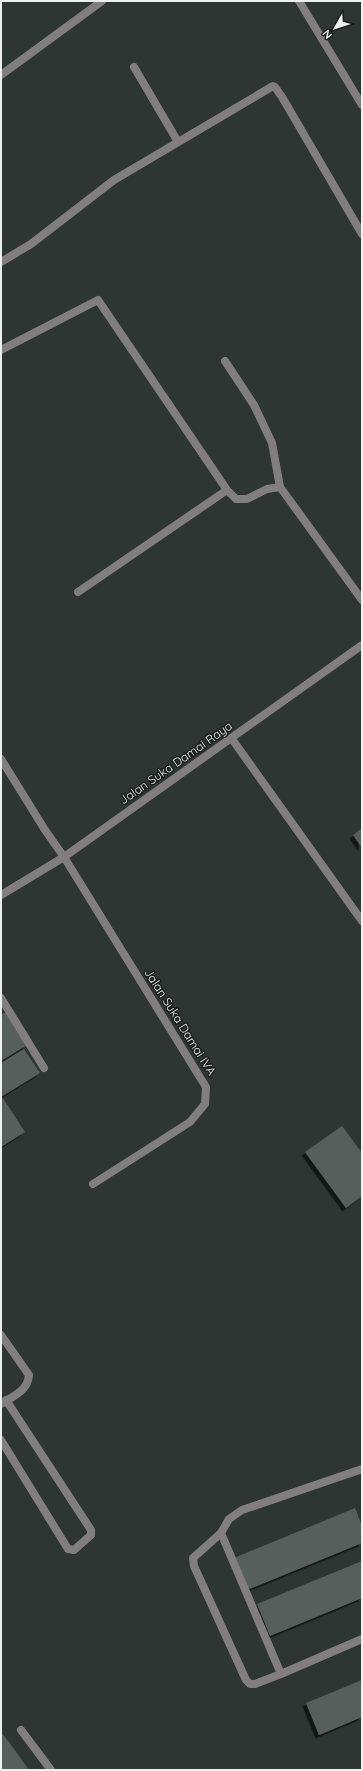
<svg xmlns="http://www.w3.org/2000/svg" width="363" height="1771" viewBox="0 0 363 1771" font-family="Quicksand,sans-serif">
<defs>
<filter id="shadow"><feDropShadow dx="-3.5" dy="3.5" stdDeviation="0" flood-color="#0009"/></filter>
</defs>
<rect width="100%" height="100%" fill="#2e3634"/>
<!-- building -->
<path fill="#565e5b" filter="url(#shadow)" d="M362 828V848L353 835Z
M6 1012 27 1045 1 1061V1015Z
M24 1049 40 1073 1 1097V1063Z
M3 1098 25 1132 1 1147V1099Z
M342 1126 362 1153V1196L346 1208 305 1152Z
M355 1508 362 1526V1543L247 1590 234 1558Z
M362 1561V1598L270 1636 257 1604Z
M362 1680V1717L319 1735 306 1703Z
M1 1732 9 1742 29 1770H1Z"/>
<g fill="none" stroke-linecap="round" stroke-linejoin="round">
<!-- minor -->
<path stroke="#827e80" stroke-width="8" d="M299 1 362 105
M134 67 178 142
M1 75 102 1
M1 262 31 244 114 180 273 86 275 87 282 97 362 234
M1 350 98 300 227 490 236 499H247L267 489 280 487
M225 361 254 405 272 443 280 487 362 600
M78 592 227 490
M232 739 362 921
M1 759 45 830 64 857 206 1087 205 1104 190 1122 93 1184
M1 998 44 1068
M1 1335 29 1375C28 1391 13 1396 1 1404
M1 1440 68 1549 74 1550 91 1535V1530L6 1400
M362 1469 242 1510 229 1519 221 1533 193 1558 194 1566 246 1680 250 1684H255L281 1674 362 1639
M221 1533 281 1674
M21 1730 51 1770"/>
<!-- tertiary -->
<path stroke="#827e80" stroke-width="8" d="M1 895 64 857 362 645"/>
</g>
<g text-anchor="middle" stroke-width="3" stroke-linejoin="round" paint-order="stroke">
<!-- street labels -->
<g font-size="12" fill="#ecf1ef" stroke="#191d1b">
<text transform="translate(176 763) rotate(-35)" y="4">Jalan Suka Damai Raya</text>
<text transform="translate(180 1022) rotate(58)" y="4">Jalan Suka Damai IVA</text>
</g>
</g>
<!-- border -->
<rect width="363" height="1771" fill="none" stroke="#ecf1ef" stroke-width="4"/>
<!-- north arrow -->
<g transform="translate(335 28) rotate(231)" stroke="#191d1b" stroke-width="3" paint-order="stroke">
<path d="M0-3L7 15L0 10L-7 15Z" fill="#ecf1ef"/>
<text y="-6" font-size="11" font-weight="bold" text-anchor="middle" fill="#ecf1ef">N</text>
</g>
</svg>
